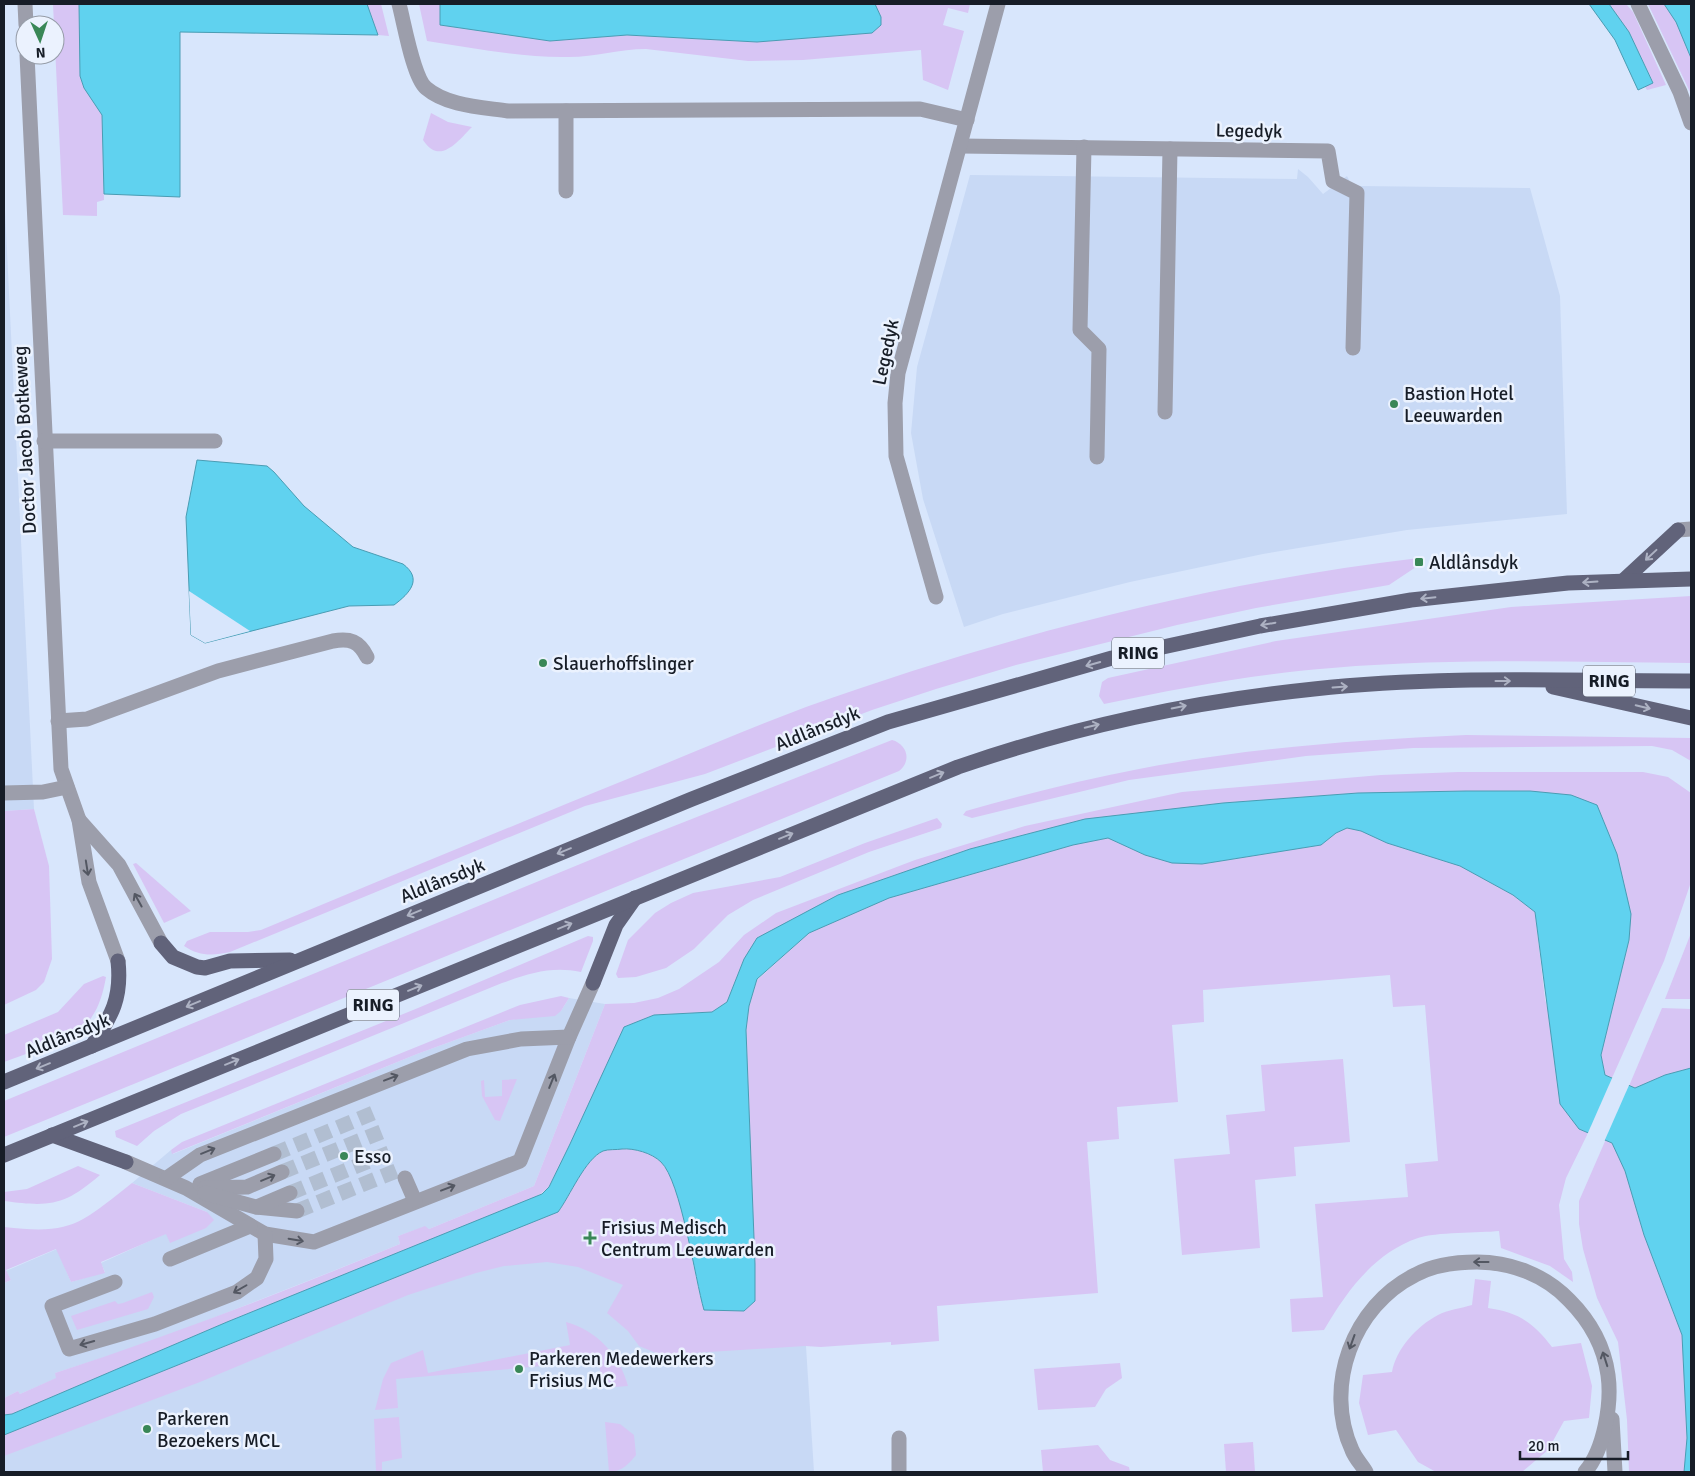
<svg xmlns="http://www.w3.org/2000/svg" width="1695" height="1476" font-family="Signika,sans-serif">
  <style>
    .built { fill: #c8d9f5 }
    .green { fill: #d7c5f4 }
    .water { fill: #60d2ef; stroke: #4a9cb3 }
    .pier { fill: #d8e6fc }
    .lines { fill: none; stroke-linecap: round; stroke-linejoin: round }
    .minor-tunnel { stroke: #b1bed1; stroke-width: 15; stroke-dasharray: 15 8; stroke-linecap: butt }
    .minor { stroke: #9c9eab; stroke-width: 15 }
    .major { stroke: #61637a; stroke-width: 15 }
    .oneway { stroke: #adb2c3 }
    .oneway2 { stroke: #535762 }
    .poi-dot { fill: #398757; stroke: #ebf2fe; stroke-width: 2 }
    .labels { text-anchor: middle; stroke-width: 5; stroke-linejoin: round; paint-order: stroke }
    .shield { fill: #ebf2fe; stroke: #575d68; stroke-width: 1 }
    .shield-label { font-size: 18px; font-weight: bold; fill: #171d27 }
    .street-label { font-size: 19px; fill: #171d27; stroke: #ebf2fe }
    .poi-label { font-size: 19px; fill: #171d27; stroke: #ebf2fe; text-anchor: start }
  </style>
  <rect width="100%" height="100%" fill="#d8e6fc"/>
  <g class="built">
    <polygon points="1298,169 1308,177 1323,194 1347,176 1350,182 1360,186 1530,188 1560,296 1567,514 1407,530 1263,554 1130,582 1003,614 964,627 923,499 911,433 917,367 970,175 1297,179"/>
    <polygon points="4,189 34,809 4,811"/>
    <polygon points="569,998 605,1004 534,1186 429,1229 424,1227 398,1236 400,1244 328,1273 149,1343 55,1373 57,1378 20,1394 18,1391 4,1398 4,1283 11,1280 6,1271 57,1249 71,1282 105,1272 101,1263 167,1233 170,1242 207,1212 132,1183 171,1150 173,1154 417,1054 510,1020 561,1011"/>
    <polygon points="558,1212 806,1346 814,1472 4,1472 4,1435"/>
  </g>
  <g class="green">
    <polygon points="53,4 79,4 80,76 84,88 102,115 104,200 97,202 97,216 63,215"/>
    <polygon points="367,4 381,4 389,36 378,35"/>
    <path d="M419,4H440V25L550,41L627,35L757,42L881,17L875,4H970L968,13L948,8L943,25L964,31L948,90L923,80L921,50L803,60L748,61L646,49C620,49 595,57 569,57C522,58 473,48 427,41Z"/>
    <polygon points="1609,4 1626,4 1633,12 1666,85 1647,90 1645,87 1653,82 1629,32"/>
    <polygon points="1648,4 1664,4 1676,22 1691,58 1691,94"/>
    <path d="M431,113L448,122L472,127C458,141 440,166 423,140Z"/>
    <path d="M1419,558V565L1389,585L1256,608L1177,625L1016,665L936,689L872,710L705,774L585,806L230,952C212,956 199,956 184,946L187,941L210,932H248L261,930C384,879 507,828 630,778C688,755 747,729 806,707C1005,636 1209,583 1419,558Z"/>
    <path d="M1691,596V663C1572,662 1452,658 1332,668C1255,674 1180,688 1104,704L1099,696L1102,682L1108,678L1276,641L1511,607Z"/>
    <path d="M1466,735L1691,738V761L1672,750L1652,746L1413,748L1306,756L1129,780L972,818L963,815L966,811C1022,795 1081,780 1139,769C1247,748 1356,740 1466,735Z"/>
    <path d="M892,740C907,744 912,761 899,771L4,1137V1101L641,839Z"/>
    <path d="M1458,772H1643L1668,777L1691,793V882L1664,961L1612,1078L1605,1075L1601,1055L1629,940L1466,791L1358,793L1223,803L1046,829L970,849L838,895L744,959L727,1002L712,1012L654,1015L570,1144L549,1187L534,1199L227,1322L12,1414L4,1415V1398L18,1391L20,1394L56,1378L55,1373C172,1335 286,1291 400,1244L398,1236L425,1226L429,1229L534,1186L605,1004L634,1003L658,998L679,989L719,962L744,935L776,913L915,860L1025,826L1182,792L1381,775Z"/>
    <polygon points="34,809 49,866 52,959 44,982 36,990 4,1005 4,811"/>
    <polygon points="937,818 942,824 941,828 869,852 753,900 728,915 694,949 666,968 636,977 618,978 616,974 628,940 655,913 671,903 693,893 780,877 865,843"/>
    <path d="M1347,828L1361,831L1388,843L1460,866L1513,895L1535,912L1545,999L1579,1129L1588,1133L1566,1178L1559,1205L1564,1259L1572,1272L1573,1282L1550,1266L1501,1248L1499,1231C1480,1233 1435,1232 1418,1238C1374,1253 1347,1291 1324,1330L1292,1332L1290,1299L1323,1297L1315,1204L1408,1197L1405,1164L1438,1161L1425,1005L1393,1007L1390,975L1203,990L1204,1022L1172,1025L1178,1102L1117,1107L1119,1139L1087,1142L1098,1293L937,1306L939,1341L891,1345V1342L821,1347L805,1346L661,1355L639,1346L628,1331L607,1313L623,1285L578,1267L547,1262L504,1266L476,1273L408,1295L200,1382L4,1456V1435L558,1212C570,1196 585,1159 603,1151C607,1149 616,1150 622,1149C634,1148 651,1153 661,1162C681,1181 694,1279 704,1310L744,1311L755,1301V1264L746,1030L749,1006L757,980L809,933L889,898L1073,845L1108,838L1145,855L1202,864L1321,845L1336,833Z"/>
    <polygon points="136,863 191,911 164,923 133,864"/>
    <polygon points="1691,933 1691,999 1665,999"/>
    <path d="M588,936L593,937V941L581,972C552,966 530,973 502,983L181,1114L154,1131L137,1146L116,1137L115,1131L418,1008Z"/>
    <path d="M103,976L106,977C103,994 98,1013 84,1026C69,1040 25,1054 4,1062V1035L58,1012L84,984Z"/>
    <polygon points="561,996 569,998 561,1011 555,1016 510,1020 417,1054 172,1154 171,1150 182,1142 520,1005"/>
    <polygon points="1662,1008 1691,1009 1691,1068 1665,1075 1635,1088 1629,1086"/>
    <polygon points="1343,1059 1350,1142 1294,1147 1296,1176 1255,1180 1260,1248 1182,1255 1174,1159 1230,1154 1226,1115 1265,1111 1261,1065"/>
    <polygon points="517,1079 500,1121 495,1120 482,1096 481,1081 484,1080 485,1097 502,1096 502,1080"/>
    <polygon points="1606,1139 1612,1143 1625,1171 1644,1235 1682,1335 1687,1438 1684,1472 1629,1472 1627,1420 1618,1342 1597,1298 1583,1249 1579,1224 1579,1201"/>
    <path d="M78,1166L100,1175C64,1206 50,1207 4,1201V1192L27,1189Z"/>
    <path d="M132,1183L207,1212L214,1220L206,1228L170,1243L166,1234L101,1262L105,1273L71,1282L56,1249L6,1270L11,1280L4,1283V1227C72,1235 80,1224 132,1183Z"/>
    <path d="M1475,1279L1491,1281L1488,1308C1518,1312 1534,1323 1552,1347L1581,1343L1592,1386L1589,1418L1564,1421L1548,1450L1522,1472H1436L1418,1462L1396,1430L1368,1435L1359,1403L1363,1375L1392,1372C1396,1349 1417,1326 1438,1315C1447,1310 1462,1308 1472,1305Z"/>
    <polygon points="152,1292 154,1297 148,1309 77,1330 71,1316 115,1301 118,1304 123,1303"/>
    <path d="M566,1322C596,1330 620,1355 628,1386L602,1388L599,1361L396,1379L398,1408L375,1410L383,1379L391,1363L423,1350L428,1373L570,1345Z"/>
    <polygon points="1120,1363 1122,1378 1106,1389 1095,1407 1038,1410 1034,1369"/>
    <polygon points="399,1417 402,1458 382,1462 382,1472 376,1472 374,1419"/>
    <path d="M605,1422L620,1424L634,1435L636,1455C629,1464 621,1472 609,1472Z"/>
    <polygon points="1253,1442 1255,1472 1226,1472 1224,1444"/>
    <polygon points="1098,1445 1110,1460 1129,1467 1130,1472 1043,1472 1041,1450"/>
  </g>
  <g class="water">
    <polygon points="79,4 367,4 378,35 180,32 180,197 104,194 102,115 84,88 80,76"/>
    <polygon points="440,4 875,4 881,17 881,25 872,33 757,42 627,35 550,41 440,25"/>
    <polygon points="1589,4 1609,4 1629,32 1653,83 1638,90 1615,40"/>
    <polygon points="1664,4 1691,4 1691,58 1676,22"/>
    <path d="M197,460L267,466L274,472L304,506L353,547L403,564C423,579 410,593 394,605L349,606L205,643L191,635L186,517Z"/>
    <path d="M1466,791H1530L1571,795L1597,805L1617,854L1631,914L1629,940L1601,1055L1605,1075L1635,1088L1665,1075L1691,1068V1472H1684L1687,1438L1682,1335L1644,1235L1625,1171L1612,1143L1579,1129L1560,1104L1535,912L1513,895L1460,866L1387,843L1361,831L1347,828L1336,833L1321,845L1202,864L1172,863L1145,855L1108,838L1073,845L889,898L809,933L757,979L749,1006L746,1030L755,1264V1301L744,1311L704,1310C695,1279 681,1181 661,1162C652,1153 634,1148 622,1149C617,1150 608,1149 603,1151C585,1159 570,1196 558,1212L4,1435V1415L12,1414L227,1322L542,1194L549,1187L570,1144L624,1027L654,1015L712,1012L727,1002L744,959L757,938L838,895L970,849L1085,819L1223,803L1358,793Z"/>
  </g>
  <g class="pier">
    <polygon points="189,591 250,631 205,643 191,635"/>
    <polygon points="1613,1076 1630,1083 1604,1142 1587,1135"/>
  </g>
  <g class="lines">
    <g class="minor-tunnel">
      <polyline points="274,1154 378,1111"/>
      <polyline points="282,1172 386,1130"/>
      <polyline points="290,1193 394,1151"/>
      <polyline points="297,1211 401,1169"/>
    </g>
    <g class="minor">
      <polyline points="25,4 26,25"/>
      <path d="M399,4C404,22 413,77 426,88C447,106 481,107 508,111L920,109L967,120"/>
      <polyline points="1638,4 1680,92 1691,123"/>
      <polyline points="27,55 61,769 79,820 89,882 118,961"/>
      <polyline points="960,146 1328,151 1333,181 1357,193 1353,348"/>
      <polyline points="1084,147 1080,330 1099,349 1097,457"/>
      <polyline points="566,191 566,111"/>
      <polyline points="1165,412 1170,149"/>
      <polyline points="44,441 215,441"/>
      <polyline points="1678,530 1691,529"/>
      <polyline points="936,597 896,456 895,403 898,373 998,4"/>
      <path d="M58,721L87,719L218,671L333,641C350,638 359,641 367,657"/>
      <polyline points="4,793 43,792 67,787"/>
      <polyline points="79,820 119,865 161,943"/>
      <polyline points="126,1162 186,1188 265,1234 314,1242 520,1161 569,1037 593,983"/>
      <polyline points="167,1178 200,1155 467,1049 521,1039 569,1037"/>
      <polyline points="405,1178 415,1201"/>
      <polyline points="200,1184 274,1154"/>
      <polyline points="205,1188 247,1187 282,1172"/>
      <polyline points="205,1193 256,1207 297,1211"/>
      <polyline points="257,1207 290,1193"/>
      <polyline points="170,1259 250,1226"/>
      <polyline points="115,1282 52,1306 69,1349 155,1324 237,1292 257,1278 266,1259 265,1234"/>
      <polyline points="1612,1419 1615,1472"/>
      <polyline points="899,1438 899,1472"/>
      <path d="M1366,1472C1362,1465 1355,1458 1352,1450C1323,1386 1353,1306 1415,1275C1433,1265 1456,1262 1477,1262C1511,1262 1545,1275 1569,1300C1590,1321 1604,1346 1608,1375C1612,1404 1604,1450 1585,1472"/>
    </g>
    <g class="major">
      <polyline points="1624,580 1678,530"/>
      <polyline points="1553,687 1691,718"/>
      <polyline points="161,943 173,957 197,967 205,968 230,961 290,960"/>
      <polyline points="593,983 616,925 635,898"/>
      <path d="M92,1046C112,1015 122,998 118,961"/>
      <polyline points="4,1082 692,799 888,722 1112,658 1260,626 1411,600 1568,583 1691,579"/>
      <polyline points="52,1135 126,1162"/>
      <path d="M4,1155L958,767C1077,726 1190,702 1314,689C1439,675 1566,681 1691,681"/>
    </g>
  </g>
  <defs><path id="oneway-shaft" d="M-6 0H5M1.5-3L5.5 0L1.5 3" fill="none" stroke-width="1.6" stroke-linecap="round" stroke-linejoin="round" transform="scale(1.25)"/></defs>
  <g class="oneway">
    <use href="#oneway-shaft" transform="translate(1651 555) rotate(137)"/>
    <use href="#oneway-shaft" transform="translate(1590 582) rotate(176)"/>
    <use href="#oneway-shaft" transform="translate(1428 598) rotate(174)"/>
    <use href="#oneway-shaft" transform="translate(1268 624) rotate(170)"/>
    <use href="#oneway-shaft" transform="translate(1093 664) rotate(164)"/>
    <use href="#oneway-shaft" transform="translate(1503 681)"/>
    <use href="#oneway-shaft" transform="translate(1340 687) rotate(-4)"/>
    <use href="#oneway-shaft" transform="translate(1179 707) rotate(-11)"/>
    <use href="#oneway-shaft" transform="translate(1643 707) rotate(13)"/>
    <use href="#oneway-shaft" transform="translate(1092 726) rotate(-14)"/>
    <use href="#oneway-shaft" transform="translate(937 775) rotate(-22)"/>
    <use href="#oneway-shaft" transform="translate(786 836) rotate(-22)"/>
    <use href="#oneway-shaft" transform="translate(564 851) rotate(158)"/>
    <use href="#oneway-shaft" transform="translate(414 913) rotate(158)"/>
    <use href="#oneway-shaft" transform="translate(565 926) rotate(-22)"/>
    <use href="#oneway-shaft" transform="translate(415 988) rotate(-22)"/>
    <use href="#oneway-shaft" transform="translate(193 1004) rotate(157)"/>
    <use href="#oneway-shaft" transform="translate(232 1062) rotate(-22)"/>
    <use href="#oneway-shaft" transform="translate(43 1066) rotate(158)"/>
    <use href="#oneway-shaft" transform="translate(81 1124) rotate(-22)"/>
  </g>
  <g class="oneway2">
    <use href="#oneway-shaft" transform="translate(87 868) rotate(81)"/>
    <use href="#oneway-shaft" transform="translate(138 900) rotate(-119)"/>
    <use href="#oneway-shaft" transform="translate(391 1078) rotate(-21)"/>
    <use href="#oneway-shaft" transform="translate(552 1081) rotate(-68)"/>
    <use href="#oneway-shaft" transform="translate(208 1151) rotate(-22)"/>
    <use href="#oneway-shaft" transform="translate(268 1178) rotate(-23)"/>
    <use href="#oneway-shaft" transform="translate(448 1188) rotate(-21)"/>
    <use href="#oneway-shaft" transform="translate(296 1240) rotate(10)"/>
    <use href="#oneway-shaft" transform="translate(1481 1262) rotate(180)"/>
    <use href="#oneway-shaft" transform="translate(240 1289) rotate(150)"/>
    <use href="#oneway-shaft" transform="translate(1352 1342) rotate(110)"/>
    <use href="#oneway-shaft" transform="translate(87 1343) rotate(164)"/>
    <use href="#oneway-shaft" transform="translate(1605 1359) rotate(-108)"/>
  </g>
  <g class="poi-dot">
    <circle cx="1394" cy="404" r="5"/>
    <rect x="1414" y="557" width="10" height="10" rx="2.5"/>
    <circle cx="543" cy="663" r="5"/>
    <circle cx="344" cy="1156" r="5"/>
    <path d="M587.5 1230.5h5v5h5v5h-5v5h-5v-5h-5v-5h5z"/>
    <circle cx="519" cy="1369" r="5"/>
    <circle cx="147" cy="1429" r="5"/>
  </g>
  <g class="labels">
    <g class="shield">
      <rect x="1112" y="637.5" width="52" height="31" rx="4"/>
      <rect x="1583" y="665.5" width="52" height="31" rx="4"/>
      <rect x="347" y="989.5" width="52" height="31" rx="4"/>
    </g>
    <g class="shield-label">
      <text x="1138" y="659">RING</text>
      <text x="1609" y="687">RING</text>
      <text x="373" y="1011">RING</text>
    </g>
    <g class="street-label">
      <text transform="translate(1249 130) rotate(1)" y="7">Legedyk</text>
      <text transform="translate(885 352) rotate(-78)" y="7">Legedyk</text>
      <text transform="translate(24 440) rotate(-93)" y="7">Doctor Jacob Botkeweg</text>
      <text transform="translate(817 728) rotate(-22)" y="7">Aldlânsdyk</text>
      <text transform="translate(442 880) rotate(-22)" y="7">Aldlânsdyk</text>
      <text transform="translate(67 1035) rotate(-22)" y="7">Aldlânsdyk</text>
    </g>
    <g class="poi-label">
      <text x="1404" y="400">Bastion Hotel<tspan x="1404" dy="22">Leeuwarden</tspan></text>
      <text x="1429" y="569">Aldlânsdyk</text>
      <text x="553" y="670">Slauerhoffslinger</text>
      <text x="354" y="1163">Esso</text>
      <text x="601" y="1234">Frisius Medisch<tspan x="601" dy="22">Centrum Leeuwarden</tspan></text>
      <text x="529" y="1365">Parkeren Medewerkers<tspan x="529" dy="22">Frisius MC</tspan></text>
      <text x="157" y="1425">Parkeren<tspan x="157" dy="22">Bezoekers MCL</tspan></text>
    </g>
  </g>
  <rect width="1695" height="1476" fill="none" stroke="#171d27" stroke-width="10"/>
  <g transform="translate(40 40) rotate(177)"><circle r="24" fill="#ebf2fe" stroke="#969da8"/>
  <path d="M0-4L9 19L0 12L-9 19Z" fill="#398757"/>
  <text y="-8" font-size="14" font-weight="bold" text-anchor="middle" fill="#171d27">N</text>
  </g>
  <path d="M1520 1451v8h108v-8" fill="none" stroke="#171d27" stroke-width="2.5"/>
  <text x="1528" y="1451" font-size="15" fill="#171d27" stroke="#ebf2fe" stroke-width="4" paint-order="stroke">20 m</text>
</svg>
